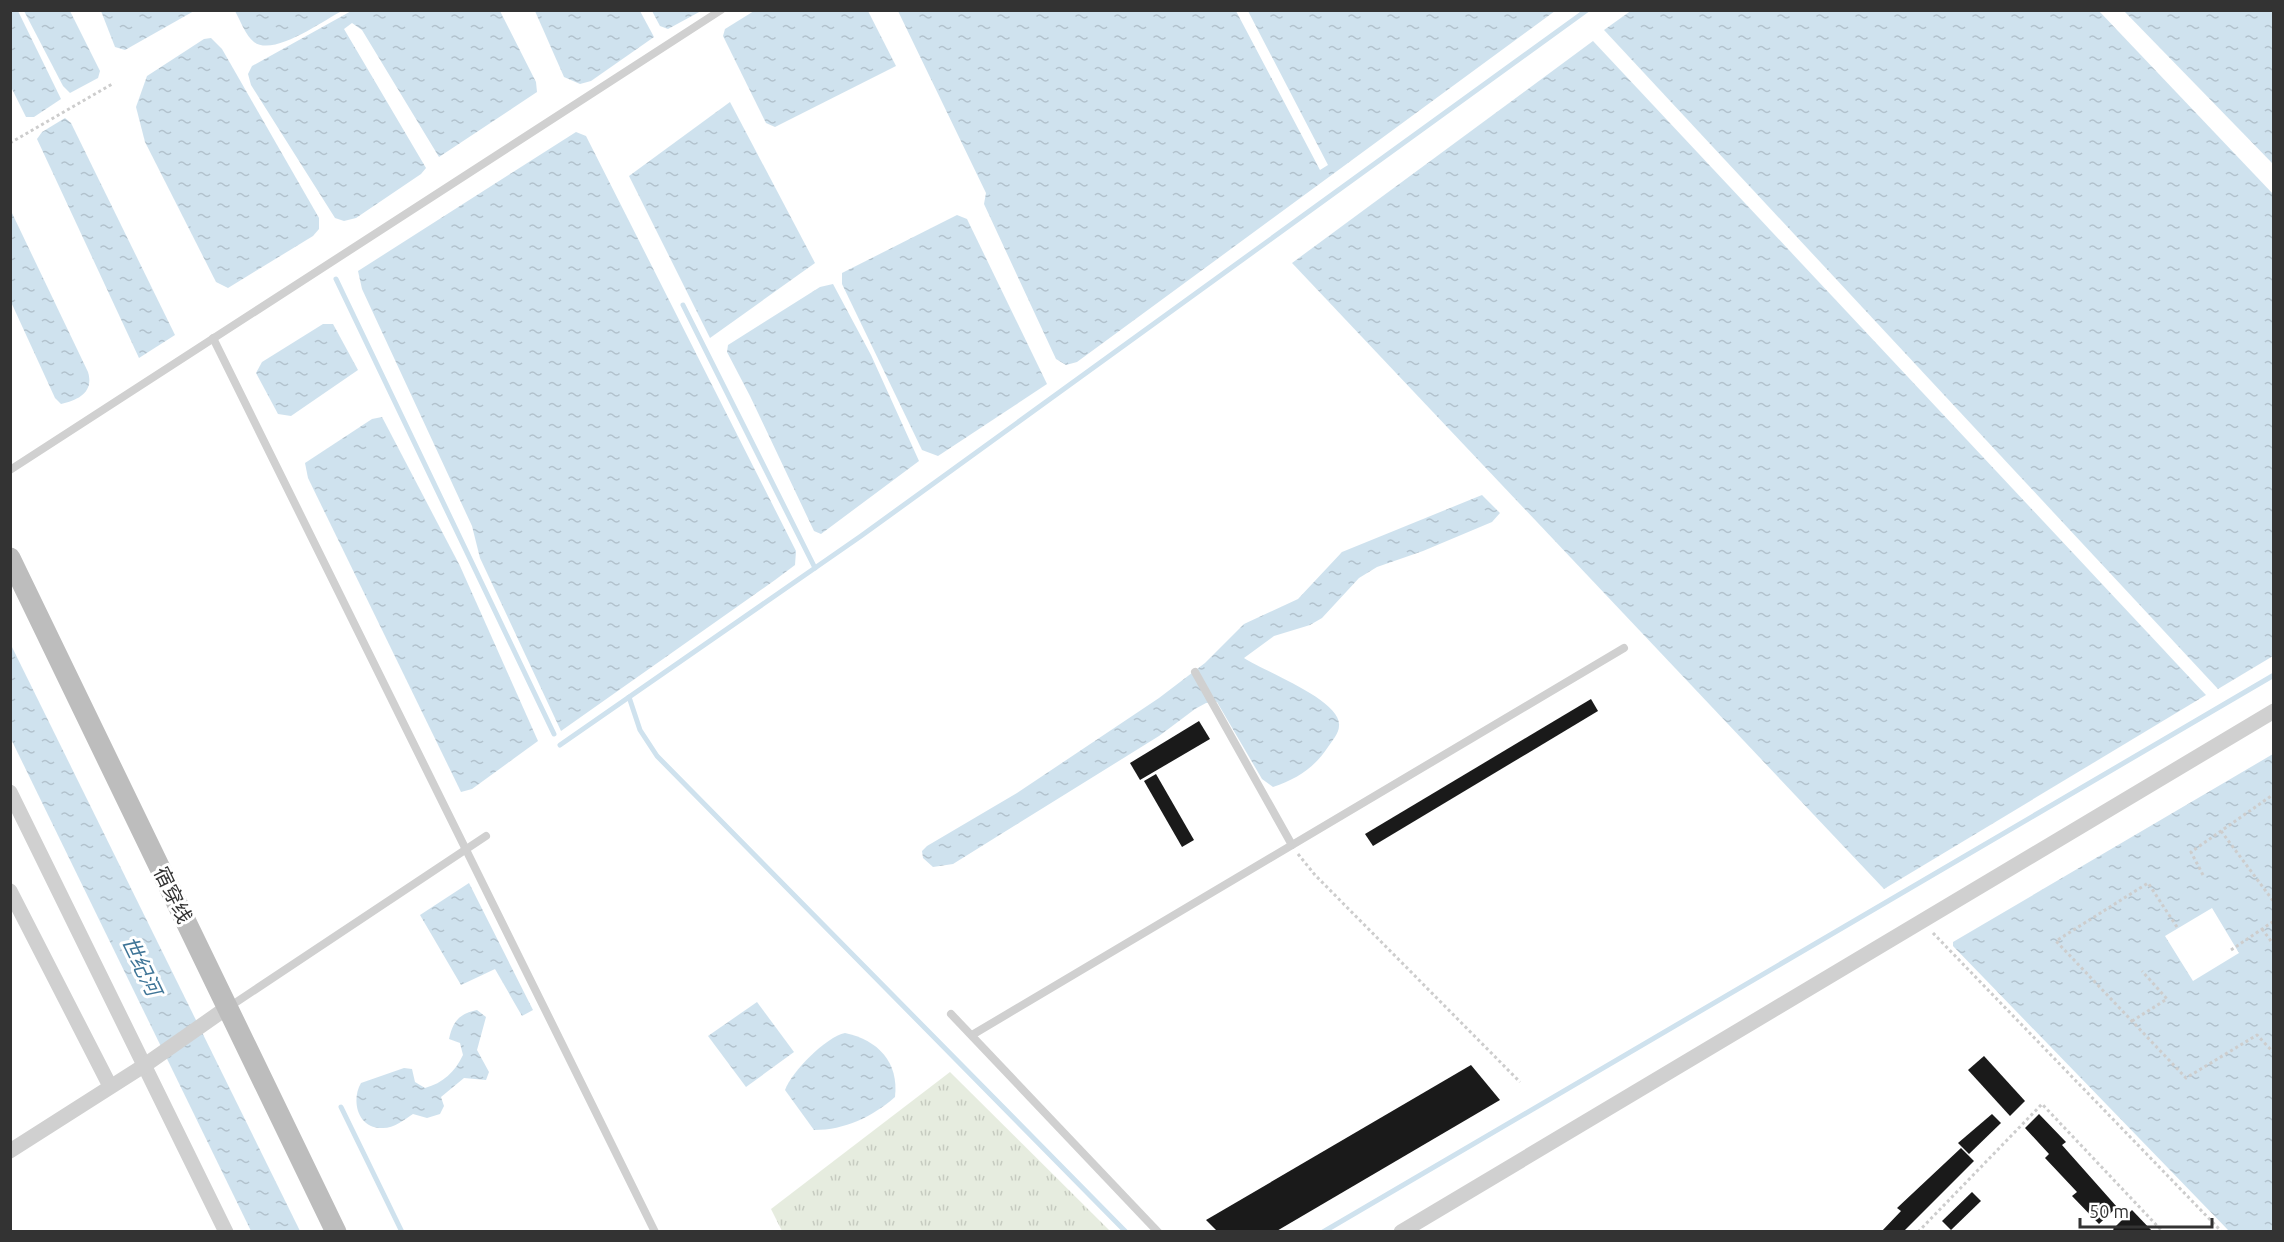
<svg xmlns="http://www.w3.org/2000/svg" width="2284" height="1242" font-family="Ubuntu,'Noto Sans SC',sans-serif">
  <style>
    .grass { fill: url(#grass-tufts) }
    .water { fill: url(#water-ripples); fill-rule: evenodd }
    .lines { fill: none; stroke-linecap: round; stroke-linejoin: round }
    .stream { stroke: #cfe2ee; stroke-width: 5 }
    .building { fill: #1a1a1a }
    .path { stroke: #cdcdcd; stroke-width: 3; stroke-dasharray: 3 3; stroke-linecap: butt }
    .service { stroke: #d0d0d0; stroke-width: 8 }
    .minor { stroke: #d0d0d0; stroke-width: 15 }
    .secondary { stroke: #bdbdbd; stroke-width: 21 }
    .labels { text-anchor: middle; stroke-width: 6; stroke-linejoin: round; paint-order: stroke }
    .street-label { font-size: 20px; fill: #333; stroke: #fff }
    .water-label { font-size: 21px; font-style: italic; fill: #3f7597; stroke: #fff }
  </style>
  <defs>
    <pattern id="grass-tufts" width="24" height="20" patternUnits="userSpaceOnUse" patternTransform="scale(1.5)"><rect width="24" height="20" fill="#e6ecdf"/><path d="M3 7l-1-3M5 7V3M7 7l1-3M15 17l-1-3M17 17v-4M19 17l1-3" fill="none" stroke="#c6cbc0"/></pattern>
    <pattern id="water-ripples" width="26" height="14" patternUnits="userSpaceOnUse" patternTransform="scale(1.5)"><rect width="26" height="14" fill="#cfe2ee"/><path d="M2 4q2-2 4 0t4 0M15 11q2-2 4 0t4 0" fill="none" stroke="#b2c2cd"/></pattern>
  </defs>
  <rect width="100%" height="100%" fill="#fff"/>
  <polygon class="grass" points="950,1072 1110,1231 782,1231 771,1209"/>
  <g class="water">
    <polygon points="11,10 18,11 61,99 34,117 26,117 11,87"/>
    <polygon points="353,10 500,11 536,82 537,92 439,157 362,30 352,23 344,29 426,168 421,174 356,218 344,221 335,218 251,85 248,74 252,66"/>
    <polygon points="1632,10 2099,11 2273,194 2273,656 2218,689 1604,30"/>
    <polygon points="24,11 70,11 100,71 98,78 70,93 63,86"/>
    <polygon points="101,11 194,11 125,50 115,47"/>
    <path d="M235,11H342C322,21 274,57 254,42C246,36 240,20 235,11Z"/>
    <polygon points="535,11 640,11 654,37 591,81 580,84 564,77"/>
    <polygon points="652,11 701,11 668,29 660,26"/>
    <polygon points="754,11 868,11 896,66 775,127 766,123 723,36 725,29"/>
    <polygon points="898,11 1236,11 1320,170 1328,165 1248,11 1555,11 1077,362 1066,365 1056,359 984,204 986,193"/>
    <polygon points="2124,11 2273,11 2273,164"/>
    <polygon points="211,38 222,49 319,218 319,229 313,236 228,288 216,282 145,142 136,107 147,76 204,39"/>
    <polygon points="1593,41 2206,695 1884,889 1292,263"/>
    <polygon points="730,102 815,263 710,338 629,176"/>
    <polygon points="65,118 71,123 175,335 139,358 37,139 42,132"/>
    <polygon points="576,132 586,136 796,551 795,565 775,580 561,731 480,558 472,526 362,289 358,271"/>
    <path d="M11,211L88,372C94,392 79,400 61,404L55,398L11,302Z"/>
    <polygon points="957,215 967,219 1047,384 938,456 922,450 842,284 842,273"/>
    <polygon points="833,284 871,355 919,461 821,534 814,531 750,396 727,352 728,345 820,287"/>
    <polygon points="323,324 333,324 358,370 291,416 278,414 256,373 262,362"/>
    <polygon points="382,417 460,566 538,741 472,789 461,792 308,478 305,463 372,419"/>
    <path d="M1482,495L1500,513L1492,522L1423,551L1377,567L1359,578L1322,618L1310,625L1274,636L1244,658C1263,671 1342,700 1339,726C1339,733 1332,741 1328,747C1314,768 1297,779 1273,787L1262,779L1217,702L1206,703L1195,709L1159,736L953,864L933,867L923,858L922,851L927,846L1017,793L1159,698L1205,663L1244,624L1298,599L1342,552Z"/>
    <polygon points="10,643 300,1231 251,1231 11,739"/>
    <path d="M2273,754V1231H2229L1953,946V942ZM2212,908L2239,953L2193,981L2165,936Z"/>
    <polygon points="469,883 533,1010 522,1016 495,969 461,985 420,915"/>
    <polygon points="757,1002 794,1052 746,1087 708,1036"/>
    <path d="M477,1010L486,1017L477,1050L489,1072L486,1080L464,1078L441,1097L444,1106L440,1114L427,1118L413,1114C404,1120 394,1128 383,1128C357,1129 351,1100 361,1083L404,1068L412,1069L415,1082L425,1088C443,1083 455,1072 463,1055L460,1043L449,1039C453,1021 459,1014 477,1010Z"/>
    <path d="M845,1033C878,1040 899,1062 895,1097C872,1117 845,1130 814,1130L785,1090C792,1071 826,1037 845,1033Z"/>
  </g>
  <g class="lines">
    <g class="stream">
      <polyline points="336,279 554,734"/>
      <polyline points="683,305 815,568"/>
      <polyline points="629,697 640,730 657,756 1126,1232"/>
      <polyline points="560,745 861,536 1587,10"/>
      <polyline points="341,1107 402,1232"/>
      <polyline points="1323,1232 2274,675"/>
    </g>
  </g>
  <g class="building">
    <polygon points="1591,699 1598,711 1373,846 1365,834"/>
    <polygon points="1199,721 1210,739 1140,780 1130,763"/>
    <polygon points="1156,774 1194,840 1182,847 1144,781"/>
    <polygon points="1984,1056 2025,1101 2010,1116 1968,1070"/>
    <polygon points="1471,1065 1500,1100 1275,1232 1218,1232 1206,1220"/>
    <polygon points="1992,1114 2001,1123 1969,1154 1958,1143"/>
    <polygon points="2039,1114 2066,1142 2062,1145 2117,1207 2099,1224 2072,1196 2077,1192 2045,1158 2049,1154 2025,1128"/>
    <polygon points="1961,1148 1974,1161 1903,1232 1881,1232 1901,1211 1897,1208"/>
    <polygon points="1972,1192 1981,1201 1951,1230 1942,1221"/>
    <polygon points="2132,1210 2153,1232 2115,1232 2113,1229"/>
  </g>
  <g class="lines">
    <g class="path">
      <polyline points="10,143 114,83"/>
      <polyline points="2221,831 2274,902"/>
      <polyline points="1298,854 1315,875 1520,1082"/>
      <polyline points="2203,875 2191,852 2274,794"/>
      <polyline points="2177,927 2148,883 2056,941 2186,1078 2257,1035 2274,1053"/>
      <polyline points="2262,929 2274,945"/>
      <polyline points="1933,933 2222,1232"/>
      <polyline points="2231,950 2274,921"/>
      <polyline points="2132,1021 2167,999 2142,971"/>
      <polyline points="1918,1232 2042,1104 2163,1232"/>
    </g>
    <g class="service">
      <polyline points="213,338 655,1232"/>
      <polyline points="10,470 721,10"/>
      <polyline points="1195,672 1292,845"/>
      <polyline points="229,1007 486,836"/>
      <polyline points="951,1014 1158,1232"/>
      <polyline points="972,1035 1624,648"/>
    </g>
    <g class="minor">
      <polyline points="10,792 226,1232"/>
      <polyline points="10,891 110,1086"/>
      <polyline points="10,1151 145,1065 228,1007"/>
      <polyline points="1401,1232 2274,711"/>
    </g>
    <polyline class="secondary" points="10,558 336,1232"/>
  </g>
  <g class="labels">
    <g class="street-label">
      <text transform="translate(173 895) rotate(64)" y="7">宿穿线</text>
    </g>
    <g class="water-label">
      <text transform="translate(141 966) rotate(64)" y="7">世纪河</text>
    </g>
  </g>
  <rect width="2284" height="1242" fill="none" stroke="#333333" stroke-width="24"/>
  <path d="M2080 1218v9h132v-9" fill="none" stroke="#333333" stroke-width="3"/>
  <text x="2089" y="1218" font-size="18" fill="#333333" stroke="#ffffff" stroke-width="4.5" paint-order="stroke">50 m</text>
</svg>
